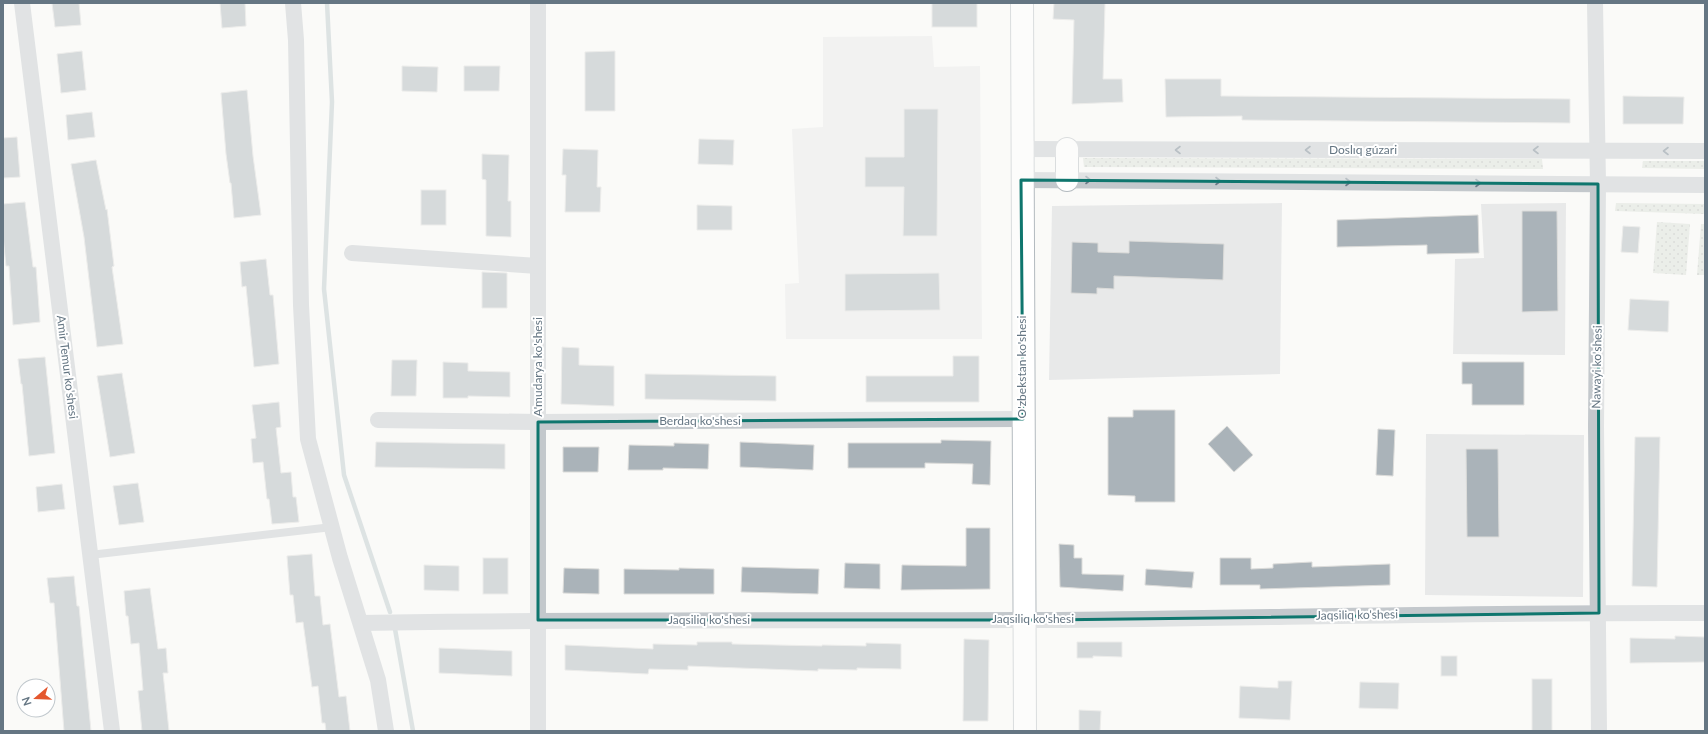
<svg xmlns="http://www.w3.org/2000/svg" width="1708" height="734" font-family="Lato,sans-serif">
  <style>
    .built { fill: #e8e9e9 }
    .grass { fill: url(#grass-dots) }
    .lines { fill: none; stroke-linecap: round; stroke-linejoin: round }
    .stream { stroke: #bbc7cb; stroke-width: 4.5 }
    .building { fill: #aab3b9; stroke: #dcdcda }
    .secondary-casing { stroke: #b3babf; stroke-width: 24 }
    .lane { stroke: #c3c8cc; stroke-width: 8 }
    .street { stroke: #c3c8cc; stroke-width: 16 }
    .secondary { stroke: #fff; stroke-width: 22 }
    .oneway { stroke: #6a7a87 }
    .marked { fill: none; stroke: #0f766e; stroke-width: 3; stroke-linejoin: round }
    .labels { text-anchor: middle; stroke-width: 4; stroke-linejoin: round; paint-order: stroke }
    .street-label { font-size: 12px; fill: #657683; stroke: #fff }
  </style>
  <defs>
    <pattern id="grass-dots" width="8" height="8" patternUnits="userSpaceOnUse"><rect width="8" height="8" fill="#dadfd7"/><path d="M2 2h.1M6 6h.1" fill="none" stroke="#b4b9b4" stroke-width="1.8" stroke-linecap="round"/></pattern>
  </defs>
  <rect width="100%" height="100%" fill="#fafaf8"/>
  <g class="built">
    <polygon points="932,36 934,67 980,66 982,339 786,339 785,284 799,283 792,129 823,127 823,37"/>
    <polygon points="1282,203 1280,374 1049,380 1052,206"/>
    <polygon points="1566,203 1565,355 1453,354 1455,259 1484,258 1481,204"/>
    <polygon points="1426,434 1584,435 1583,597 1425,595"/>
  </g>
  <g class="grass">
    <polygon points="1083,158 1542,159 1543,169 1084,167"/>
    <polygon points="1643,161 1705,161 1705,169 1642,168"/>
    <polygon points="1616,203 1705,204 1705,214 1615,211"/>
    <polygon points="1657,222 1690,224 1686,275 1653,273"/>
    <polygon points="1701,224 1705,224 1705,275 1697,275"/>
  </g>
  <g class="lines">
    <g class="stream">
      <polyline points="327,3 332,102 324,289 344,475 390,612"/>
      <polyline points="395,629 413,731"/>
    </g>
  </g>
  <g class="building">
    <polygon points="52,3 79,3 81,25 55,27"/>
    <polygon points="220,3 245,3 246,26 222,28"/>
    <rect x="932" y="3" width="45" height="24"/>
    <polygon points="1054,3 1105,3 1103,79 1122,79 1123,102 1072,104 1074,20 1053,19"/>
    <polygon points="82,51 86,90 61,93 57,54"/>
    <polygon points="615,51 615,111 585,111 585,52"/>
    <polygon points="402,66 438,67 437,92 402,91"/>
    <polygon points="464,66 500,66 499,91 464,91"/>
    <polygon points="1165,79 1221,79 1221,96 1570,99 1570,123 1242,120 1242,116 1166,117"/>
    <polygon points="247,90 253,156 261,215 234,218 231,183 230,183 226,154 221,93"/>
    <polygon points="1623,96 1684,97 1683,124 1623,124"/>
    <polygon points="904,109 938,109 937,236 903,236 904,187 865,187 865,157 904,157"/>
    <polygon points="92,112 95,137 68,140 66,115"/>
    <polygon points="17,137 20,177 3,178 3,138"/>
    <polygon points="699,139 734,140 733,165 698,164"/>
    <polygon points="563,149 598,150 597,187 601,187 600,212 565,212 566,175 562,175"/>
    <polygon points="482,154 509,155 508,201 511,201 511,237 486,236 486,180 482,179"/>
    <polygon points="96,160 106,210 107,209 114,266 112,267 123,344 97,347 84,237 71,164"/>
    <rect x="421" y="190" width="25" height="35"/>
    <polygon points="25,202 33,267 36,267 40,322 13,325 9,266 6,266 3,236 3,204"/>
    <polygon points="697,205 732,206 732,230 697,230"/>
    <polygon points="1522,211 1557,211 1558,311 1522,312"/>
    <polygon points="1478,215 1479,253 1427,254 1427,245 1337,247 1337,220"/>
    <polygon points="1623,226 1640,227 1638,253 1621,252"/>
    <polygon points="1129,241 1224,244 1223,280 1114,276 1114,289 1097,288 1097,294 1071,293 1072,242 1098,243 1098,252 1129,253"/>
    <polygon points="266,259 270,295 273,295 279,364 254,367 246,286 242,287 240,262"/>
    <polygon points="482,272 507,273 507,308 482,308"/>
    <polygon points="939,273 940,310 845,311 845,274"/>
    <polygon points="1630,299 1669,301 1668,332 1628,330"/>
    <polygon points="562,347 579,348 579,365 614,366 614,406 561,404"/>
    <polygon points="953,356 979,356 979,402 866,402 866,376 953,376"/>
    <polygon points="45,357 55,453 29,456 22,384 21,384 18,359"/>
    <polygon points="392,360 417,360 416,396 391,396"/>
    <polygon points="443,362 468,363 468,371 510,372 510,397 468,396 468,398 443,398"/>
    <polygon points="1462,362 1524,362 1524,405 1472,405 1472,384 1462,384"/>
    <polygon points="122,373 135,453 110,457 97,376"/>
    <polygon points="645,374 776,376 776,401 645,399"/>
    <polygon points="279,402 281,427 276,428 281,473 291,472 293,497 296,497 299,522 272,524 269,499 267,499 263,462 253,463 251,439 256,438 252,405"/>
    <polygon points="1133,410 1175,410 1175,502 1135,502 1135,496 1108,495 1108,417 1133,417"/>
    <polygon points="1227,426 1253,455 1234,472 1208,444"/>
    <polygon points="1378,429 1395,430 1393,476 1376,475"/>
    <polygon points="1635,437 1660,437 1657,587 1632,586"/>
    <polygon points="941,440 991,441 990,485 972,484 973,464 925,463 925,468 848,468 848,443 941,443"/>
    <polygon points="376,442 505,444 505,469 375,467"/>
    <polygon points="740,442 814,445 813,470 740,467"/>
    <polygon points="674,443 709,444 708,469 663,468 663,470 628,470 629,445 674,446"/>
    <polygon points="563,447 599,447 598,472 563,472"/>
    <polygon points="1466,449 1498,449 1499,537 1467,537"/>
    <polygon points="138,483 144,522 119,525 113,486"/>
    <polygon points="62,484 65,509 38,512 36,487"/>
    <polygon points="966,528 990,528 990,589 901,590 902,565 966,566"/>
    <polygon points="1059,544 1074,545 1074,558 1082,558 1082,574 1124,575 1123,591 1060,587"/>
    <polygon points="312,554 315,596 320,596 323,625 330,624 339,697 346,696 350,731 326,731 325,723 322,723 318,686 312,687 303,622 296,623 293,595 290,595 287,556"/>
    <rect x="483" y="558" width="25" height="36"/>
    <polygon points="1220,558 1251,558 1251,569 1273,568 1273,564 1312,562 1312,567 1390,564 1390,585 1260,589 1260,585 1220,585"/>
    <polygon points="845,563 880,564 880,589 844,588"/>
    <polygon points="424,565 459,566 459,591 424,590"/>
    <polygon points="742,567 819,569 818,594 741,592"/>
    <polygon points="564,568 599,569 599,594 563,593"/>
    <polygon points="679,568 714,569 714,594 624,594 624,569 679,570"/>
    <polygon points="1146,569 1194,572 1192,588 1145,585"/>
    <polygon points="74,576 77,606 79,606 91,731 64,731 54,603 50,603 47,578"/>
    <polygon points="150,588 158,649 166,648 168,673 163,673 169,731 142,731 138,691 143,690 139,643 131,644 128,616 126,616 124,591"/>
    <polygon points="1675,636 1705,637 1705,662 1630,663 1630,638 1675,639"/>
    <polygon points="964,639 989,640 988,721 963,721"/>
    <polygon points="697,642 732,642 732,644 822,646 822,645 866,646 866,643 901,644 901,669 857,668 857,670 818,669 818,671 688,666 688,670 649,669 648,674 565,670 565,645 653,649 653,644 697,645"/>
    <polygon points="1077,642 1122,642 1122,657 1093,656 1093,658 1077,658"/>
    <polygon points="439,648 512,651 512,676 439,673"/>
    <rect x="1441" y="656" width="16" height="20"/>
    <rect x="1532" y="679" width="20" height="52"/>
    <polygon points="1278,681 1292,681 1290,720 1239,718 1240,686 1278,688"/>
    <polygon points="1360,682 1399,683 1398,709 1359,708"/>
    <polygon points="1079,710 1101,711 1100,731 1079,731"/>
  </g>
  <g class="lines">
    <g class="secondary-casing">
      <g id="secondary">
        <polyline points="1022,3 1025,731"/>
        <polyline points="1067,180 1067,149"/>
      </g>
    </g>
    <polyline class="lane" points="90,555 332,527"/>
    <g class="street">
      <polyline points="22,3 112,731"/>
      <polyline points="293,3 296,40 301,305 308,439 340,558 378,680 386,731"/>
      <polyline points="538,3 538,731"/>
      <polyline points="1595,3 1598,184 1596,426 1599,731"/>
      <polyline points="1021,149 1705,151"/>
      <polyline points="1021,180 1705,185"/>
      <polyline points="352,253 538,266"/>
      <polyline points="378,420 538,422 1023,419"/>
      <path d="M361,623C591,619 821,621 1050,620C1268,618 1487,612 1705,613"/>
    </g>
    <use href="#secondary" class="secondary"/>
  </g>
  <defs><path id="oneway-chevron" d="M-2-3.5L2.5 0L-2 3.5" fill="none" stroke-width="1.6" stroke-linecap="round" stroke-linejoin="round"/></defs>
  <g class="oneway">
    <use href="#oneway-chevron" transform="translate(1178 150) rotate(-180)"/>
    <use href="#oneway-chevron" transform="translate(1308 150) rotate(-180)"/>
    <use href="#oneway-chevron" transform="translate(1536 150) rotate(-180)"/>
    <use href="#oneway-chevron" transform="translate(1666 151) rotate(-180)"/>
    <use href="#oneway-chevron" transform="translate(1088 180)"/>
    <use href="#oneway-chevron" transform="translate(1218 181)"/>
    <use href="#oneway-chevron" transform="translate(1348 182)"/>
    <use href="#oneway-chevron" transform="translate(1478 183)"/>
  </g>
  <path d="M0 0H1708V734H0ZM1021,180L1598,184L1599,613L1045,620H538V422L1023,419Z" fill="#fafaf8" fill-opacity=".55" fill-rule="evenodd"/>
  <path class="marked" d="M1021,180L1598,184L1599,613L1045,620H538V422L1023,419Z"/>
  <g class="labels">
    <g class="street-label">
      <text x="1363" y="154">Doslıq gúzari</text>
      <text transform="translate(67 367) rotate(83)" y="4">Amir Temur ko'shesi</text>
      <text transform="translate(538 367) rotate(-90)" y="4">A'mudarya ko'shesi</text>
      <text transform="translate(1022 367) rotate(-90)" y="4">O'zbekstan ko'shesi</text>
      <text transform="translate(1597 367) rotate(-89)" y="4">Nawayi ko'shesi</text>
      <text x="700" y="425">Berdaq ko'shesi</text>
      <text transform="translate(1357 615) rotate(-1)" y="4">Jaqsiliq ko'shesi</text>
      <text x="1033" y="623">Jaqsiliq ko'shesi</text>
      <text x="709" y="624">Jaqsiliq ko'shesi</text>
    </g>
  </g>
  <rect width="1708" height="734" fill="none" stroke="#657683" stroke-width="8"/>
  <g transform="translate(36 698) rotate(251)"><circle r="19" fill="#ffffff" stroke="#c1c8cd"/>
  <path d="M0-3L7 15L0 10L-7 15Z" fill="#e4572e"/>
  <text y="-6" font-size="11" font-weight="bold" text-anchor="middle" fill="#657683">N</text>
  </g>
</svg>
